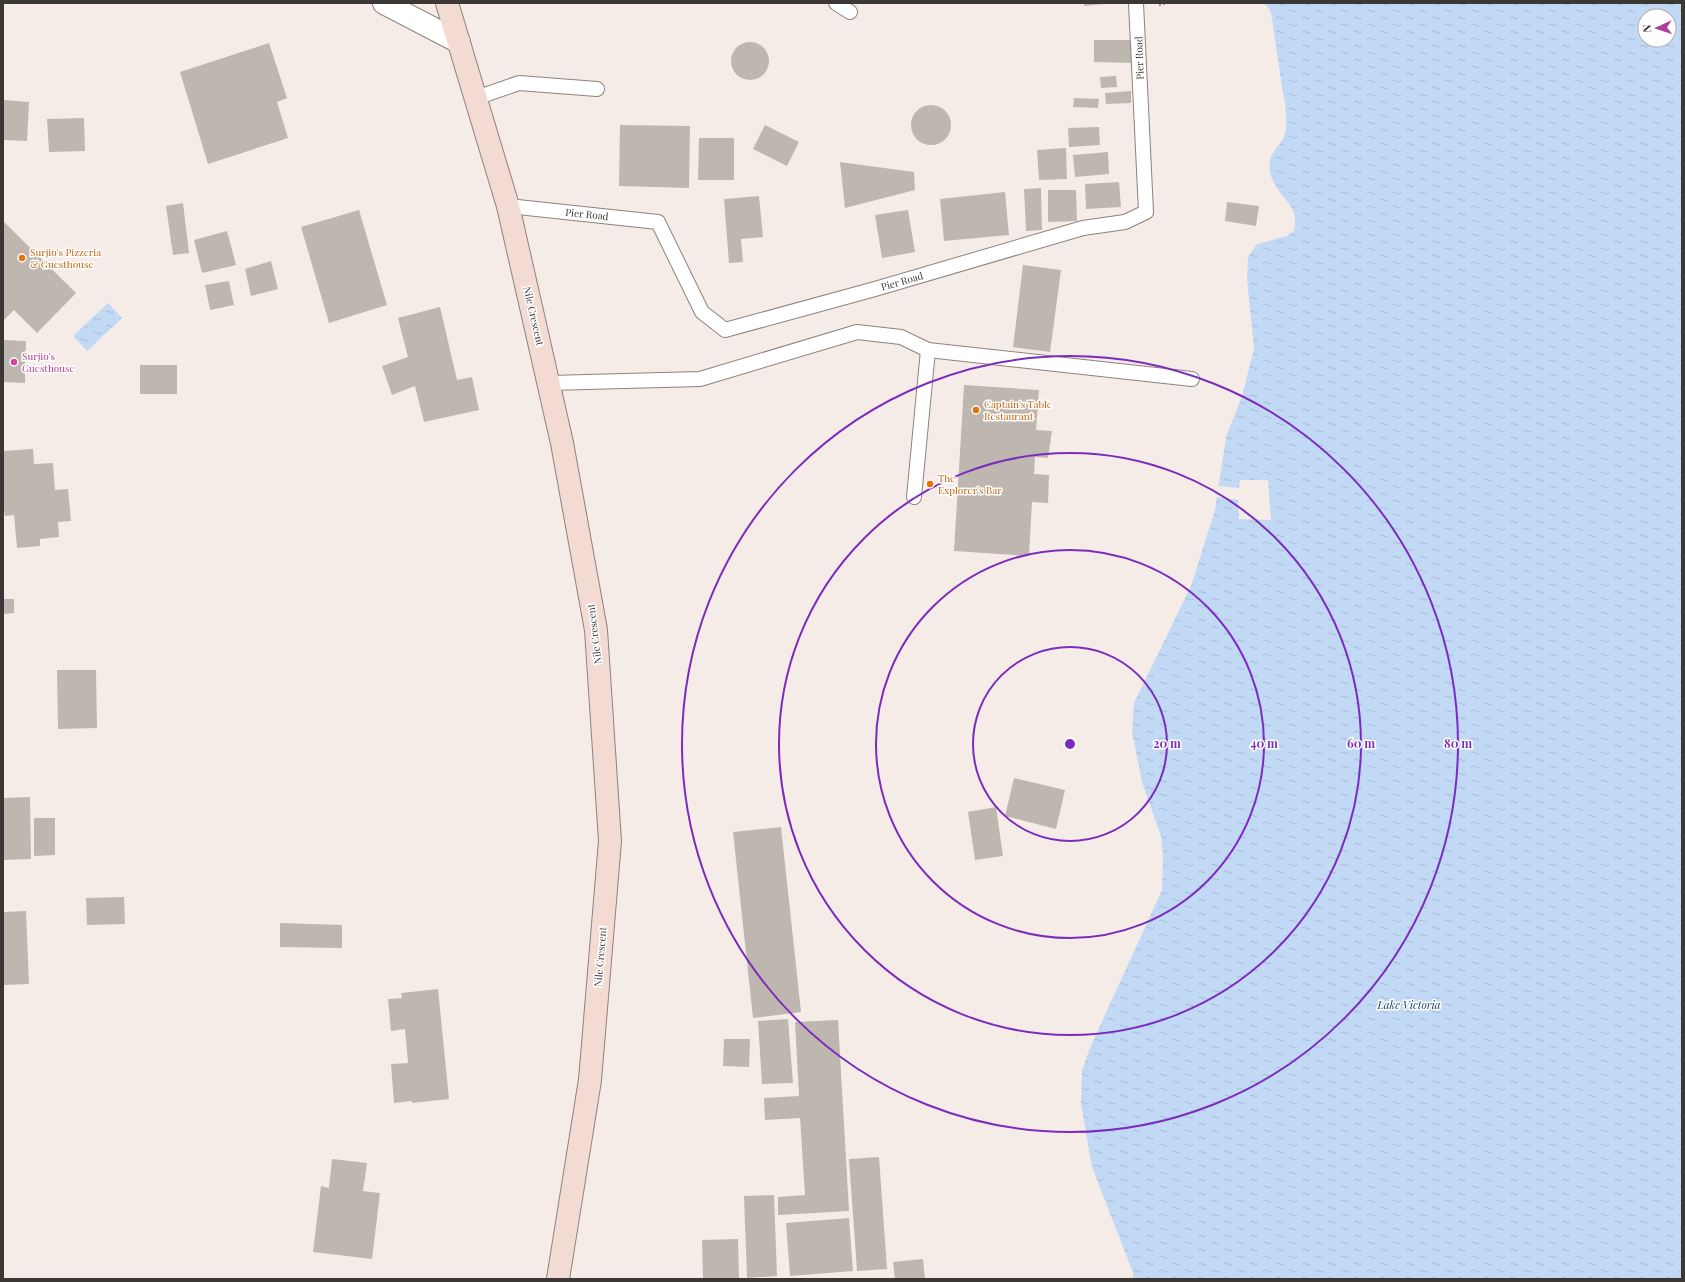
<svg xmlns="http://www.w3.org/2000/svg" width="1685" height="1282" font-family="'Playfair Display',serif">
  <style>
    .water { fill: url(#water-ripples); fill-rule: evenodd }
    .pier { fill: #f6ece7 }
    .building { fill: #beb7b0 }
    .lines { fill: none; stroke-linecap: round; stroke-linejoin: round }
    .lane-casing { stroke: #8c837f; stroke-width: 16 }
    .street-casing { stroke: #8c837f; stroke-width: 24 }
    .secondary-casing { stroke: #8c837f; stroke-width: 24 }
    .path { stroke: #a09995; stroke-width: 2.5; stroke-dasharray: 2 2; stroke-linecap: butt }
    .lane { stroke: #fff; stroke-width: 14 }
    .street { stroke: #fff; stroke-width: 22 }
    .secondary { stroke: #f3dad2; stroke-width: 22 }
    .ring { fill: none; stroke: #7b2cbf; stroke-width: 2 }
    .food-dot { fill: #e8710a; stroke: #fff; stroke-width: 1.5 }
    .hotel-dot { fill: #d1479c; stroke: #fff; stroke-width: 1.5 }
    .labels { text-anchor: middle; stroke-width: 3; stroke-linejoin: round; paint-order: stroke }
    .street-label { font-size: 10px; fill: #3b3735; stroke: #fff }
    .food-label { font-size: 10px; fill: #c56008; stroke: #fff; text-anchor: start }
    .hotel-label { font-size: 10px; fill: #b23c85; stroke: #fff; text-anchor: start }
    .water-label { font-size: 11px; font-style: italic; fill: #173f6c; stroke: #fff }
    .centre { fill: #7b2cbf; stroke: #fff; stroke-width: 2 }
    .ring-label { font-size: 12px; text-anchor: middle; font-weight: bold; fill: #7b2cbf; stroke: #fff; stroke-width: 3; stroke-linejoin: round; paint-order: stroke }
  </style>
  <defs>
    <pattern id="water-ripples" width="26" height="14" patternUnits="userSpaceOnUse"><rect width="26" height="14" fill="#c2d9f6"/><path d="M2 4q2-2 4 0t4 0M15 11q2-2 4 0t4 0" fill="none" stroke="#a8bbd4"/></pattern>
  </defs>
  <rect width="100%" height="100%" fill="#f6ece7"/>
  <g class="water">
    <path d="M1260,3H1682V1279H1133V1273L1092,1167L1081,1104L1082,1071L1089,1050L1162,890L1163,856L1161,837L1142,782L1132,732L1134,703L1191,586L1215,510L1226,437L1242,396L1254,349L1247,279L1248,257L1257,244L1287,236L1294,231C1301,201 1273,196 1270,171C1267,148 1285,147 1286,127C1287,112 1284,96 1281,81C1278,58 1274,35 1271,12L1266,5ZM1645,16H1669V40H1645Z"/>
    <polygon points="108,303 122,318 87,351 73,336"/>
  </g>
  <polygon class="pier" points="1240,480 1268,480 1271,520 1239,519 1238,500 1217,497 1218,486 1239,488"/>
  <g class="building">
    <polygon points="1084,3 1103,3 1103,4 1084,6"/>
    <polygon points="1094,40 1133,40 1133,63 1094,62"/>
    <circle cx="750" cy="61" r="19"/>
    <polygon points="269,43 287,98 277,102 288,138 208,164 180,72"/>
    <polygon points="1116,76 1117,87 1101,88 1100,77"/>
    <polygon points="1131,91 1131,103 1106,104 1105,93"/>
    <polygon points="1074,98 1099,99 1098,108 1073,107"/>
    <polygon points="3,100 29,102 27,141 3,140"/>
    <circle cx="931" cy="125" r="20"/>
    <polygon points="84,118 85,151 49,152 47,119"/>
    <polygon points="620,125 690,126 689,188 619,186"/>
    <polygon points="765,125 799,142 787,166 753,149"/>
    <polygon points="1099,127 1100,145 1069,147 1068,128"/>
    <polygon points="699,138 734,138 734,180 698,180"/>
    <polygon points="1066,148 1067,179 1039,180 1037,150"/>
    <polygon points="1108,152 1109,174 1075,177 1073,155"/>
    <polygon points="840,162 914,172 915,190 845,208"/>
    <polygon points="1119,182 1121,207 1086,209 1085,184"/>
    <polygon points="1041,188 1042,230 1026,231 1024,189"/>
    <polygon points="1048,190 1076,190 1077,221 1048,222"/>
    <polygon points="1005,192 1009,235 944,241 940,199"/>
    <polygon points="759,196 763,237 741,239 743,262 729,263 724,199"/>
    <polygon points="1227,202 1259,206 1256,226 1225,221"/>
    <polygon points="183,203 189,253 173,255 166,206"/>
    <polygon points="359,210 387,305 329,323 301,227"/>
    <polygon points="908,210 915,252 882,258 875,215"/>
    <polygon points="4,222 76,293 37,333 14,310 3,321"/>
    <polygon points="227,231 236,265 202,273 194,240"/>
    <polygon points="271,261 278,289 251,296 245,269"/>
    <polygon points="1023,265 1061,270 1050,352 1013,347"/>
    <polygon points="229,281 234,305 210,310 205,285"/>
    <polygon points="440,307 457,380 472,377 479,410 424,422 415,386 392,395 382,366 408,357 398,318"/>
    <polygon points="3,340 26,341 25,383 3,382"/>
    <rect x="140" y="365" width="37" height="29"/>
    <polygon points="964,385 1039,390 1036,430 1052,431 1048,458 1035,457 1034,474 1049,475 1048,503 1032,502 1029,556 954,551"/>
    <polygon points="33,449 34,464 53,463 55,490 68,489 71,521 58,522 59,537 40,539 40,546 17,548 14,515 5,516 3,503 3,451"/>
    <polygon points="3,599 14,599 14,613 3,614"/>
    <polygon points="57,670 96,670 97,728 58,729"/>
    <polygon points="1014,778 1065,790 1056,829 1005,816"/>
    <polygon points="30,797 31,859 3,860 3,798"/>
    <polygon points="996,807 1003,856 975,860 968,812"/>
    <polygon points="34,818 55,818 55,855 34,856"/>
    <polygon points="781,827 801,1012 753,1018 733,832"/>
    <polygon points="124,897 125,924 87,925 86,898"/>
    <polygon points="26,911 29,984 3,985 3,912"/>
    <polygon points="280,923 342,925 342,948 280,947"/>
    <polygon points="438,989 449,1099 412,1103 412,1101 394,1103 391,1064 408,1063 405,1029 391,1031 388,999 402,998 401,993"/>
    <polygon points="788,1019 793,1083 762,1084 758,1021"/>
    <polygon points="838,1020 849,1211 778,1215 778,1197 805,1195 800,1118 765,1120 764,1098 799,1096 795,1022"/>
    <polygon points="724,1039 750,1039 749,1067 723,1066"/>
    <polygon points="879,1157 887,1269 857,1271 849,1159"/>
    <polygon points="332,1159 367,1163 363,1191 380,1193 372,1259 313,1252 321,1186 329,1188"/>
    <polygon points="774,1195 777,1276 747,1278 744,1196"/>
    <polygon points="849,1218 853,1271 790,1276 786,1223"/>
    <polygon points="738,1239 739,1278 703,1279 702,1240"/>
    <polygon points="923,1259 925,1279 895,1279 893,1262"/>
  </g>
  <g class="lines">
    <g class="lane-casing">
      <g id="lane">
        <polyline points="836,3 850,12"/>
        <polyline points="476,98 519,83 597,89"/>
        <polyline points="508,206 658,222 702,312 725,330 875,289 1083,228 1125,222 1146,212 1136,3"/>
        <polyline points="549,383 700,379 857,332 901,337 928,350 1192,379"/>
        <polyline points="914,497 928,350"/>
      </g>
    </g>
    <g class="street-casing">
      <polyline id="street" points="384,3 459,42"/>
    </g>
    <g class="secondary-casing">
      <polyline id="secondary" points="447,3 508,206 562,443 596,630 610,841 590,1080 558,1279"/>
    </g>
    <polyline class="path" points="1159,5 1167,3"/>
    <use href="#lane" class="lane"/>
    <use href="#street" class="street"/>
    <use href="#secondary" class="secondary"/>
  </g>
  <g class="ring">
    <circle cx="1070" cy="744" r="97"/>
    <circle cx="1070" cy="744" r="194"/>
    <circle cx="1070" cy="744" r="291"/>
    <circle cx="1070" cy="744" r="388"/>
  </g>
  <g class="food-dot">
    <circle cx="22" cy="258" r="4"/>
    <circle cx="976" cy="410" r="4"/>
    <circle cx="930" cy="484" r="4"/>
  </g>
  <circle class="hotel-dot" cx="14" cy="362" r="4"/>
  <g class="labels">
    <g class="street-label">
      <text transform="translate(1139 58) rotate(-92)" y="4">Pier Road</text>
      <text transform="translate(587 214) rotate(6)" y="4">Pier Road</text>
      <text transform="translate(902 281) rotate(-16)" y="4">Pier Road</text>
      <text transform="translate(534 316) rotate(77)" y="4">Nile Crescent</text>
      <text transform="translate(594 634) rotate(-97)" y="4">Nile Crescent</text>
      <text transform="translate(600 957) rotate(-85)" y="4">Nile Crescent</text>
    </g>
    <g class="food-label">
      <text x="30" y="256">Surjio's Pizzeria<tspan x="30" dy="12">&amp; Guesthouse</tspan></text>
      <text x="984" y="408">Captain's Table<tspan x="984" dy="12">Restaurant</tspan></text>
      <text x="938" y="482">The<tspan x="938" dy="12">Explorer's Bar</tspan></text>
    </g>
    <g class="hotel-label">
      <text x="22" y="360">Surjio's<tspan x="22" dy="12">Guesthouse</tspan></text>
    </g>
    <g class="water-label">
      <text x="1409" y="1009">Lake Victoria</text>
    </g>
  </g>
  <circle cx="1070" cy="744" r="6" class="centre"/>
  <g class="ring-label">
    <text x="1167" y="748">20 m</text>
    <text x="1264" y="748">40 m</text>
    <text x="1361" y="748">60 m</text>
    <text x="1458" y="748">80 m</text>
  </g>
  <rect width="1685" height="1282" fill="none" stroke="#3b3735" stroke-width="8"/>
  <g transform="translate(1657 28) rotate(267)"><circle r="19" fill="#ffffff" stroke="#b1afae"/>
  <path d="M0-3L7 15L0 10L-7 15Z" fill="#ad3e9c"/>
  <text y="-6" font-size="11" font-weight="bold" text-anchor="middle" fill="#3b3735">N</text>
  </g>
</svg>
